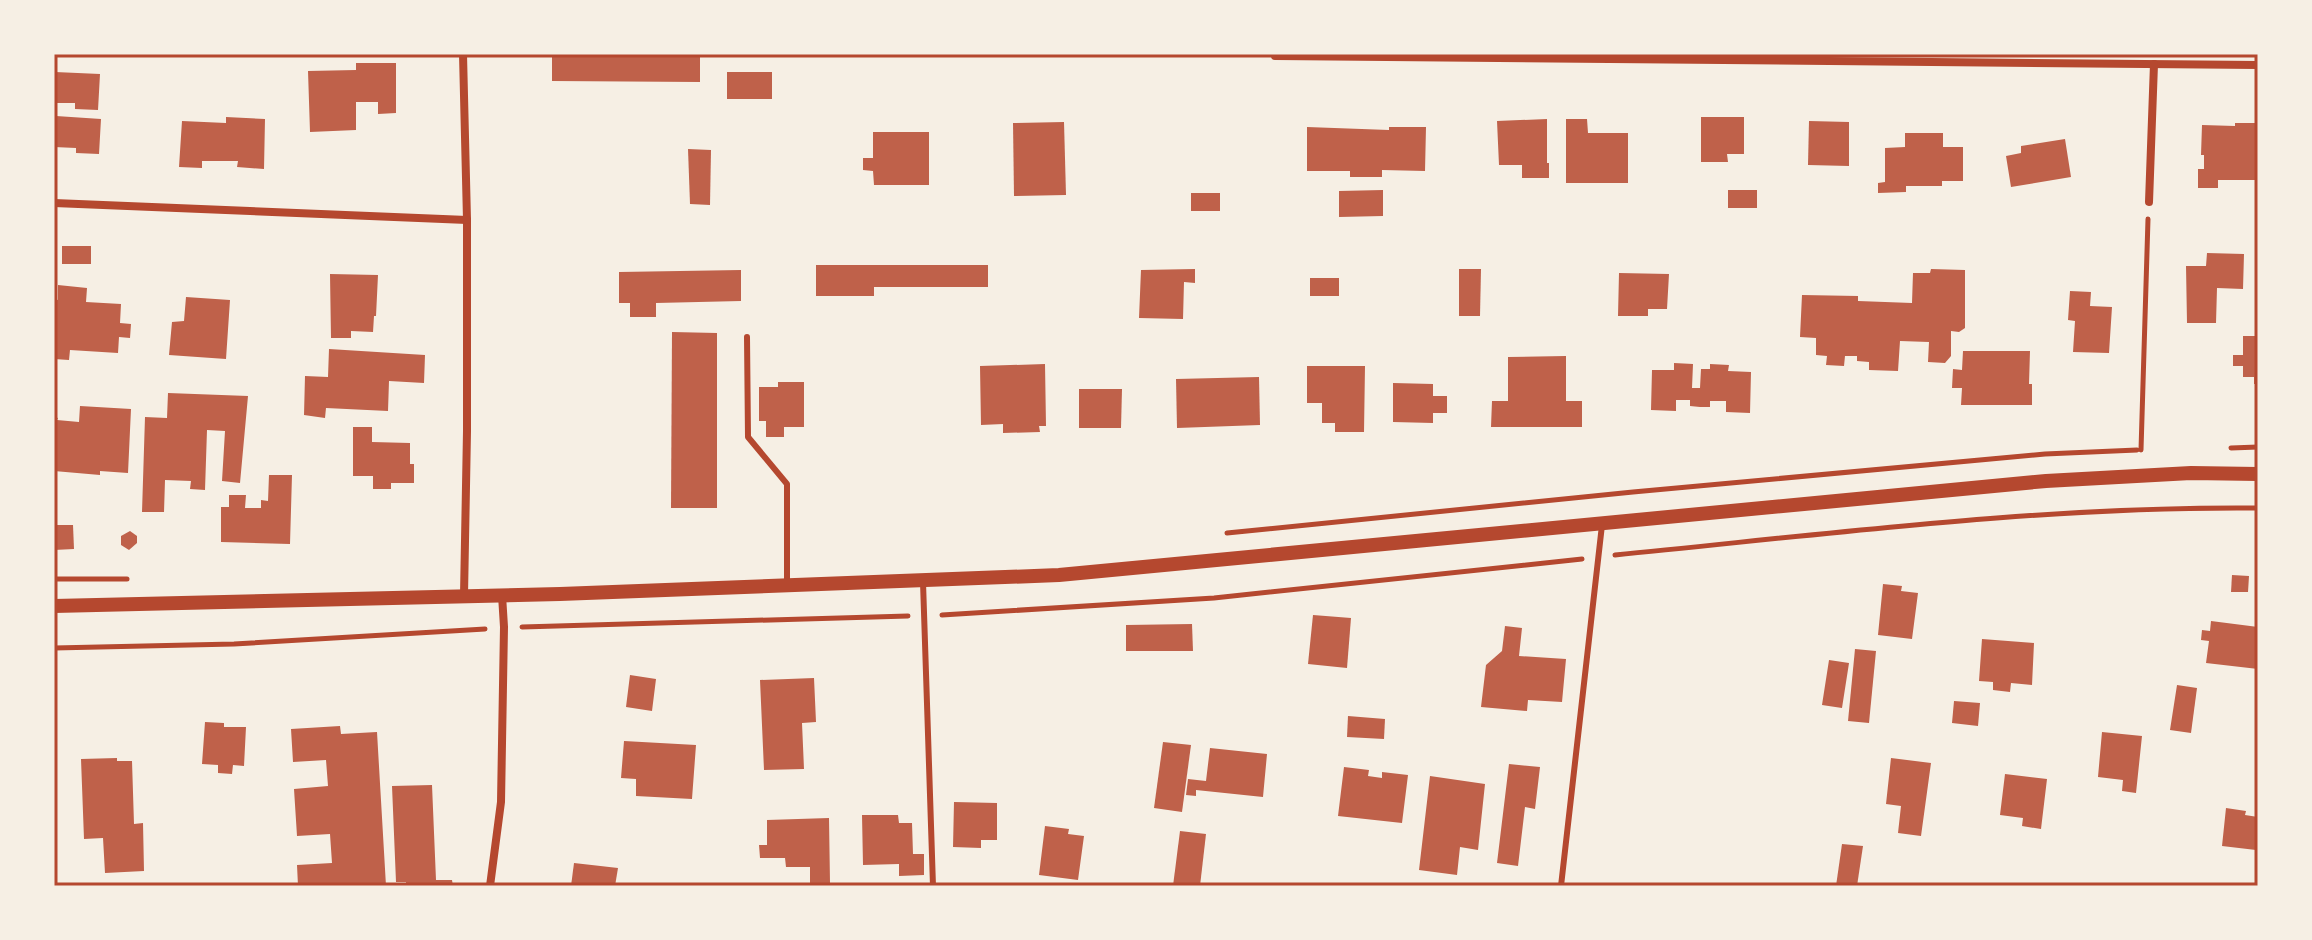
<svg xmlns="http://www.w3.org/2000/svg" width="2312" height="940" font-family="'IBM Plex Sans',sans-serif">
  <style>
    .building { fill: #bf614a }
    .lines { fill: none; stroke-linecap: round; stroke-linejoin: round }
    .path { stroke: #b5482f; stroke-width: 5 }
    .service { stroke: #b5482f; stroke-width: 6 }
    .minor { stroke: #b5482f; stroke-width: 8 }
    .tertiary { stroke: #b5482f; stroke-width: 14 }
    .neatline { fill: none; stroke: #b5482f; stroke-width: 3 }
  </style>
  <rect width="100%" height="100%" fill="#f6efe4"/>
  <g class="building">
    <polygon points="552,54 700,54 700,82 552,81"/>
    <polygon points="356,63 396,63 396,113 378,114 378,102 356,102 356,130 310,132 308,71 356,70"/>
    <polygon points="55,72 100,74 98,110 75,109 75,103 54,103"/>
    <rect x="727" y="72" width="45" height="27"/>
    <polygon points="56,116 101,119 99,154 76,153 76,148 54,147"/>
    <polygon points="226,117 265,119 264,169 237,167 238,161 202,161 202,168 179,167 182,121 226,123"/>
    <polygon points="1701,117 1744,117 1744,154 1727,154 1728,162 1701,162"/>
    <polygon points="1547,119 1547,163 1549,163 1549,178 1522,178 1522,165 1499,165 1497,121"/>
    <polygon points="1566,119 1587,119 1588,133 1628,133 1628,183 1566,183"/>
    <polygon points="1809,121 1849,122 1849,166 1808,165"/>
    <polygon points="1064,122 1066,195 1014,196 1013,123"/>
    <polygon points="2235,123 2258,123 2258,176 2256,176 2256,180 2218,180 2218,188 2198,188 2198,169 2204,169 2204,155 2201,155 2202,125 2235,126"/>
    <polygon points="1307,127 1389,130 1389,127 1426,127 1425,171 1382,170 1382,177 1350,177 1350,171 1307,171"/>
    <polygon points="873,132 929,132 929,185 874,185 873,171 863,170 863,158 873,158"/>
    <polygon points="1905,133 1943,133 1943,147 1963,147 1963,181 1942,181 1942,186 1906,186 1906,192 1878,193 1878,183 1885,182 1885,148 1905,147"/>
    <polygon points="2065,139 2071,177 2011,187 2006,156 2021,153 2021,146"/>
    <polygon points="688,149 711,150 710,205 690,204"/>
    <polygon points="1383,190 1383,216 1339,217 1339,191"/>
    <rect x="1728" y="190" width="29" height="18"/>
    <rect x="1191" y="193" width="29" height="18"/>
    <rect x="62" y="246" width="29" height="18"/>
    <polygon points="2207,253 2244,254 2243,289 2217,288 2216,323 2187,323 2186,266 2206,266"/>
    <polygon points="816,265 988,265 988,287 874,287 874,296 816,296"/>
    <polygon points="1195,269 1195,283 1184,282 1183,319 1139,318 1141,270"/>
    <polygon points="1459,269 1481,269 1480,316 1459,316"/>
    <polygon points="1931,269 1965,270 1965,328 1959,332 1951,331 1951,356 1945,363 1928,362 1929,342 1900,341 1898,371 1869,370 1869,362 1857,361 1857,356 1845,356 1844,366 1826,365 1827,356 1816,355 1816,338 1800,337 1802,295 1858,296 1858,301 1912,303 1913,273 1930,273"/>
    <polygon points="741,270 741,301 656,303 656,317 630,317 630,303 619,303 619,272"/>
    <polygon points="1619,273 1669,274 1667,309 1648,309 1648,316 1618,316"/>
    <polygon points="330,274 378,275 376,316 374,316 373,332 351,331 351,338 331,338"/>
    <rect x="1310" y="278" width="29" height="18"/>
    <polygon points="58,285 87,288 86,302 121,304 120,323 131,324 130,338 119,337 118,353 70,350 69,360 54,359 54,299 58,300"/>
    <polygon points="2070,291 2091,292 2090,306 2112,307 2109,353 2073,352 2075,321 2068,320"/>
    <polygon points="186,297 230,300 226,359 169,355 172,322 184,321"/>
    <polygon points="672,332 717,333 717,508 671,508"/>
    <polygon points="2243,336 2258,336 2258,384 2254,384 2254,377 2243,377 2243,366 2233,366 2233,355 2243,355"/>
    <polygon points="329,349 425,355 424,383 389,381 388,411 326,408 325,418 304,415 305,376 328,377"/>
    <polygon points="1963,351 2030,351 2029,384 2032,384 2032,405 1961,405 1962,388 1952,388 1953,369 1962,370"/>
    <polygon points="1566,356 1566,401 1582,401 1582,427 1491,427 1492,401 1508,401 1508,357"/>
    <polygon points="1674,363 1693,364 1692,388 1700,388 1701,369 1710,369 1710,364 1729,365 1728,371 1751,372 1750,413 1726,412 1726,401 1710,401 1710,407 1700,407 1690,406 1690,400 1676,400 1676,411 1651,410 1652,370 1674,370"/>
    <polygon points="1045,364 1046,426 1039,426 1040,432 1003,433 1003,424 981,425 980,366"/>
    <polygon points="1307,366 1365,366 1364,432 1335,432 1335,423 1322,423 1322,403 1307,403"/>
    <polygon points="1259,377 1260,425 1177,428 1176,379"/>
    <polygon points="778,382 804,382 804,427 784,427 784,437 766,437 766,421 759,421 759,387 778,387"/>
    <polygon points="1393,383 1433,384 1433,396 1447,396 1447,413 1433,413 1433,423 1393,422"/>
    <polygon points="1079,389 1122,389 1121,428 1079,428"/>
    <polygon points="168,393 248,396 240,483 222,481 225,431 207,430 205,490 190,489 191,481 165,480 164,512 142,512 145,417 167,418"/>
    <polygon points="80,406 131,409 128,473 100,471 100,475 54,471 54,417 58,418 57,420 79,422"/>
    <polygon points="353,427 372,427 372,442 410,443 410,464 414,464 414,483 391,483 391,489 373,489 373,476 353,476"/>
    <polygon points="269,475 292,475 290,544 221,542 221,507 229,507 229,495 246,495 245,508 261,508 261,500 268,501"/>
    <polygon points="54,525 73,525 74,549 54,550"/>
    <polygon points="130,531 137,536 137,543 129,550 121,545 121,536"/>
    <polygon points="2232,575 2249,576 2248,592 2231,592"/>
    <polygon points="1883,584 1902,586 1901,591 1918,593 1912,639 1878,635"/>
    <polygon points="1313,615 1351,618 1347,668 1308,664"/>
    <polygon points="2211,621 2258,627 2258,669 2206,663 2209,641 2201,640 2202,630 2210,631"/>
    <polygon points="1192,624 1193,651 1126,651 1126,625"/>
    <polygon points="1505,626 1522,628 1519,656 1566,659 1562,702 1528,700 1527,711 1481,707 1486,665 1502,651"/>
    <polygon points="1982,639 2034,643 2032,685 2011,683 2010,692 1993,690 1993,682 1979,681"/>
    <polygon points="1855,649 1876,651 1869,723 1848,721"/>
    <polygon points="1829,660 1849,663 1842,708 1822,705"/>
    <polygon points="630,675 656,679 652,711 626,707"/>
    <polygon points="814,678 816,722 802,723 804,769 764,770 760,680"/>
    <polygon points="2177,685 2197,688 2191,733 2170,730"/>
    <polygon points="1954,701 1980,703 1978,726 1952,723"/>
    <polygon points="1348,716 1385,719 1384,739 1347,737"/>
    <polygon points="205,722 224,723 224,727 246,727 244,766 233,765 232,774 218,773 218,765 202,764"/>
    <polygon points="340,726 341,734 377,732 386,886 298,886 297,865 332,863 330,834 297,836 294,789 328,786 326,760 293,762 291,729"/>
    <polygon points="2102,732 2142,736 2136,793 2122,791 2123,780 2098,777"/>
    <polygon points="624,741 696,745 692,799 636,796 636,779 621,778"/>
    <polygon points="1163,742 1191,745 1182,812 1154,808"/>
    <polygon points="1210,748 1267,754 1263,797 1196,790 1196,796 1186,795 1188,779 1206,781"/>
    <polygon points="117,758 117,761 132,761 134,824 143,823 144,871 105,873 103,838 84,839 81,759"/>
    <polygon points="1891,758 1931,763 1921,836 1898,833 1901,806 1886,804"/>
    <polygon points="1509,764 1540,767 1535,809 1525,807 1518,866 1497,863"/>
    <polygon points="1344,767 1369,770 1368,776 1382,778 1382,772 1408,775 1402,823 1338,816"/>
    <polygon points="2005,774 2047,779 2041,829 2022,826 2023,818 2000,815"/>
    <polygon points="1430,776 1485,784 1478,850 1460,847 1457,875 1419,870"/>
    <polygon points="432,785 436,880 452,880 453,886 406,886 406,882 396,882 392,786"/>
    <polygon points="954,802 997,803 997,840 981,840 981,848 953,847"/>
    <polygon points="2226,808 2246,811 2245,815 2258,817 2256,850 2222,846"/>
    <polygon points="862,815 898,815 899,823 912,823 913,854 924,854 924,875 899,876 899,864 863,865"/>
    <polygon points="829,818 830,883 810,883 810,867 786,867 785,858 760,858 759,845 767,845 767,820"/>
    <polygon points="1045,826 1069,829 1068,834 1084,836 1078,880 1039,875"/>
    <polygon points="1180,831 1206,834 1200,886 1173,886"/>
    <polygon points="1842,844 1863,846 1857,886 1836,886"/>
    <polygon points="574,863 618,868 615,886 571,886"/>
  </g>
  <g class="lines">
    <g class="path">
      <polyline points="2231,448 2258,447"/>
      <polyline points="2141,450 2148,219"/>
      <polyline points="1227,533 1633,492 2045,454 2137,450"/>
      <path d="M1615,555C1829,534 2043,506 2258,508"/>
      <polyline points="54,579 127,579"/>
      <polyline points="942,615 1214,598 1582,559"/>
      <polyline points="522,627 908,616"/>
      <polyline points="54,648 234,644 485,629"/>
    </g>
    <g class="service">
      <polyline points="747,337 748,437 787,484 787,584"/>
      <polyline points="923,582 933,886"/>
      <polyline points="1561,886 1602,525"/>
    </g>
    <g class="minor">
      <polyline points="463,54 467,220 467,431 464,596"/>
      <polyline points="1275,54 1275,56 2258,65"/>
      <polyline points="2149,202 2154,64"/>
      <polyline points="54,203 467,220"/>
      <polyline points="490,886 501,802 504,627 502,595"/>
    </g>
    <polyline class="tertiary" points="54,606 560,594 1059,575 2046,481 2191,473 2258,474"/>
  </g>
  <rect width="2312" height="940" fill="none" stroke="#f6efe4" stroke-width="112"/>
  <rect x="56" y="56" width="2200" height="828" class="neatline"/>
</svg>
